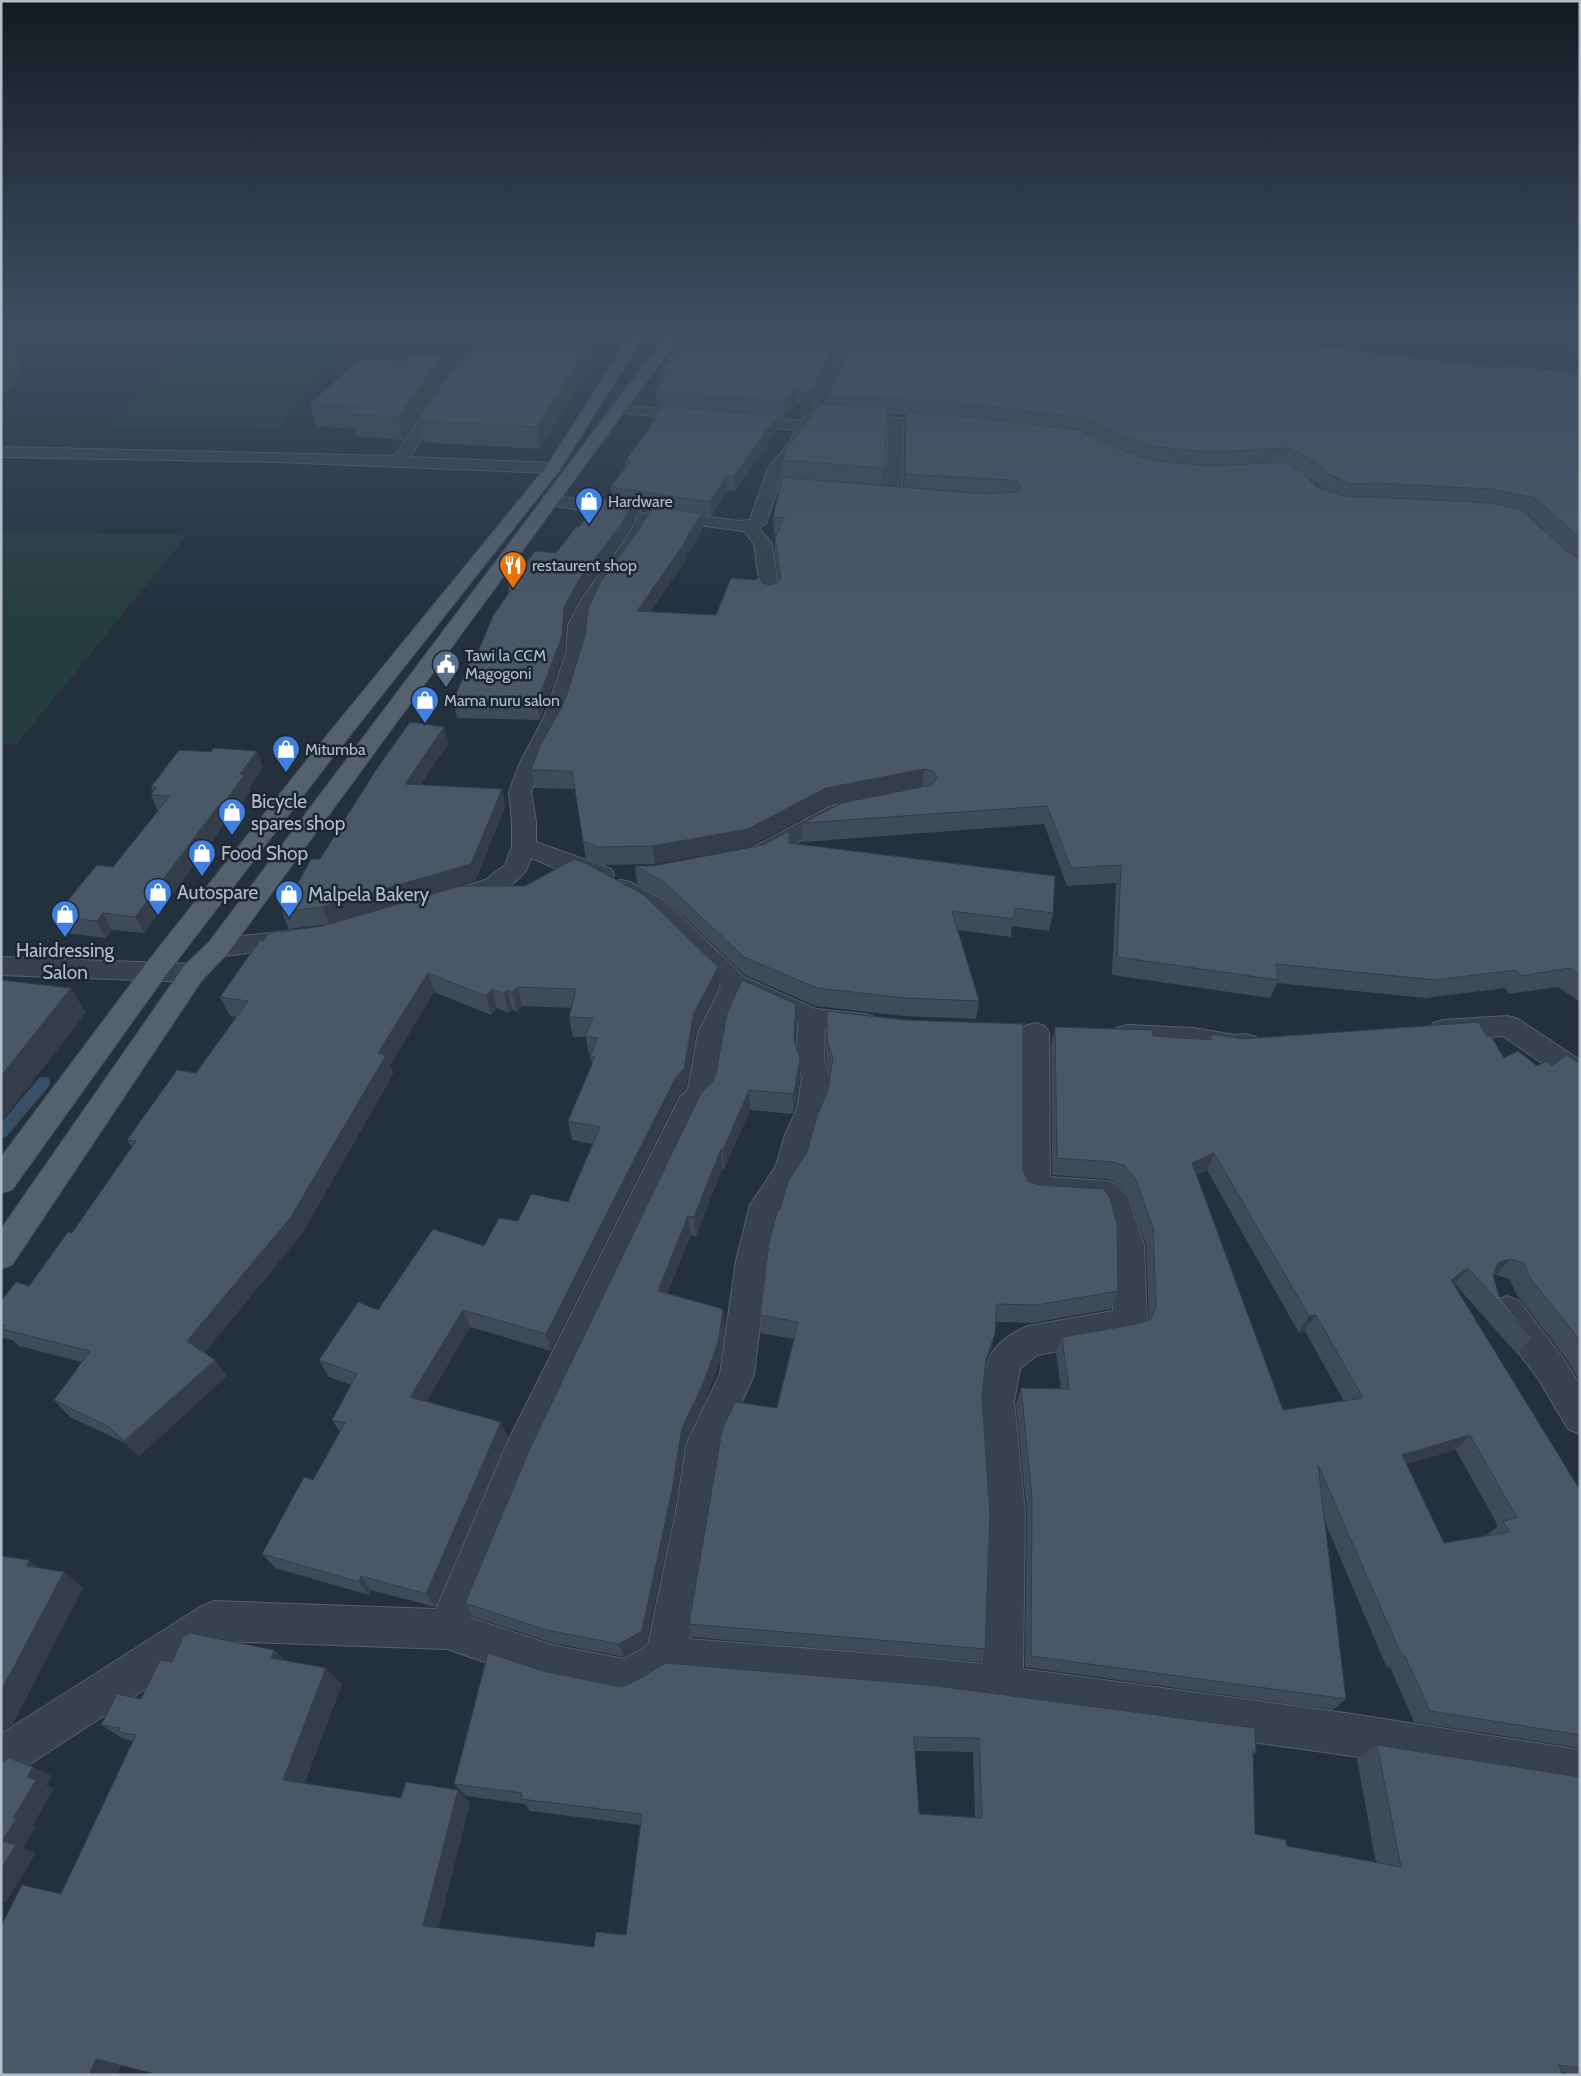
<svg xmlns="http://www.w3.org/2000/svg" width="1581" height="2076" font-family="Cabin,sans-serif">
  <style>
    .green { fill: #263d3f }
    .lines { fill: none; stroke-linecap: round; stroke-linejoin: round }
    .stream { fill: #394e67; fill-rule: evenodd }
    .minor-casing { stroke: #56606c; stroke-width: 2 }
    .major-casing { stroke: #414b57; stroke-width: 2 }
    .minor { fill: #38424e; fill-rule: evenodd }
    .major { fill: #56616e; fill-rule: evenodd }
    .wall { fill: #404b59; fill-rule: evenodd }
    .shaded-wall { fill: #343d48 }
    .building { fill: #4a5767; stroke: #343d48; fill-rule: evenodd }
    .labels { text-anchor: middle; stroke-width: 5; stroke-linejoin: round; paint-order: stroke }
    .far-poi-label { font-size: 16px; fill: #b4bdc9; stroke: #1d2733; text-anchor: start }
    .poi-label { font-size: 19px; fill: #b4bdc9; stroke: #1d2733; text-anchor: start }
  </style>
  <rect width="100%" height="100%" fill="#24303e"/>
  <g class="green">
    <polygon points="206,326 355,326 279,428 109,426"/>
    <polygon points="1,531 187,535 16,745 1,744"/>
  </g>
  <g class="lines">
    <polygon class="stream" points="44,1077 49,1078 50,1082 49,1086 6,1137 1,1138 1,1123 39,1078"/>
    <g class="minor-casing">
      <g id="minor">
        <path d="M845,326H859L847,366L837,392L820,419L810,429L805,443L784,469L766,523L759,528L772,544L779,594L777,598L770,600L763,598L761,594L754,544L744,531L659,520L652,522L640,544L600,599L588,625L586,653L566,717L541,765L531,792L536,822V842L611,869L614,875L611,881C588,887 553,866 531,858C529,864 527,871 522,875C508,891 471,909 450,903L447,897L450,891L485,880L505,865L512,846V822L509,792L519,765L544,717L566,653L568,625L582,598L623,543L638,517L633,518L550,505L544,504L542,500L544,496L550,495L633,508L639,509L641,514L659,510L739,521L750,520L768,468L790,442L796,430L739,425L734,423L731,420L734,417L739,415L802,421C826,394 836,360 845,326Z"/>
        <polygon points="1552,326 1567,326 1580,337 1580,348 1575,347"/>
        <path d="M1,341L6,342L20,364C17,376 15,389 1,392V380L6,364L1,356Z"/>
        <polygon points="442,394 447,395 449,398 410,457 553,463 559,465 561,468 559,471 553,473 277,462 1,457 1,447 394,456 437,395"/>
        <polygon points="618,405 694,412 699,413 701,416 699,419 694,420 613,412 611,409 613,406"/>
        <polygon points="849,415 949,421 952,424 949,427 944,429 903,426 902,492 929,494 931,498 929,502 923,503 888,500 886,496 888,426 844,422 842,419 844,416"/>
        <polygon points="837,805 845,807 848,812 845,817 764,860 756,863 748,860 744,855 748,850 829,807"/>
        <path d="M621,880L630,882L665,901L744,977L816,1009L865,1014L875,1017L879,1024L875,1031L865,1034L825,1029L824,1059L830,1078L825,1109L815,1135L805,1171L780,1209L768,1261L754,1375L722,1446L713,1506L689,1639L925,1658L982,1664C984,1615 989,1560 987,1511C985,1462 971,1407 989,1359C995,1344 1013,1332 1028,1326L1113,1311C1113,1280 1118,1232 1099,1206L1035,1202L1024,1198L1020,1189L1021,1033L1025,1026L1035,1023L1045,1026L1049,1033L1050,1177L1107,1181L1118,1185L1128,1198L1144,1245L1147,1323L1142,1334L1130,1338L1037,1355L1020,1369L1014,1401L1025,1513L1023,1669L1359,1715L1580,1750V1792L1359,1757L1002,1707L925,1698L670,1677L641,1694L627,1700L552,1685L447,1649L219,1641L16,1773L1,1779V1734L200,1607L214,1601L436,1609L508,1441L680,1097L688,1089L698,1033L721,986L647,913L612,894L609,888L612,882ZM742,998L798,1023L796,1059L802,1078L797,1109L785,1135L776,1166L750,1205L736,1261L720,1374L686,1445L677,1506L648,1645L624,1659L552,1645L471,1618L535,1462L701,1112L712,1101L716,1093L726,1033Z"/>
        <polygon points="294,930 303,933 307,939 303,945 218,957 209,954 205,948 209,942 218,939"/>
        <polygon points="1,957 193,964 202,966 206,973 202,980 193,982 1,975"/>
        <polygon points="1508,1016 1518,1019 1580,1060 1580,1085 1570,1082 1503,1036 1443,1040 1433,1037 1429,1030 1433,1023 1443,1020"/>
        <polygon points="1127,1025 1193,1028 1235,1035 1246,1034 1256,1037 1260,1044 1256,1051 1235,1055 1193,1048 1127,1045 1117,1042 1113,1035 1117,1028"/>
        <polygon points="1507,1296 1519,1301 1563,1358 1580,1385 1580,1434 1568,1429 1539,1380 1495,1321 1490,1311 1495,1301"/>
      </g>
    </g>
    <g class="major-casing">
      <g id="major">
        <polygon points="636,326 650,326 559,471 326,766 163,979 12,1190 1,1193 1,1157 145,965 310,756 547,466"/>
        <polygon points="668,326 682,326 676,341 227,954 202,980 12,1265 1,1269 1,1229 184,966 209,942 664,338"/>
      </g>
    </g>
    <use href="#minor" class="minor"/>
    <use href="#major" class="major"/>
  </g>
  <g class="wall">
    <path d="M699,326H843L832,363L822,387L801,419V406L796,403L785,418L777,417V430L735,491L727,490L711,517L702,515V530L687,555V558L650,612L716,615L762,583L770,585L777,583L779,581L775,555V538L777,534H774L773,517L779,494L777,493V477H782V460L828,404V395L1498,368L1580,378V1002L1558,987L1509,994L1505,988L1425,998L1277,983L1270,998L1112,975L1116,883L1067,886L1044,824L803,842V823L842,803L826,806L748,847L655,864L600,865L586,859L575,789L534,788L531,770L565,700L637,532L652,508L633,505L634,519L621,542L580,597L566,624L564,653L540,720L457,718L453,701L509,593L508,588L556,553L579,527L612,501L611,487L626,467L625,461L652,425V419L662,407H657L656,391L660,387L658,372L668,361V358ZM887,414L906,415L904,487L884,486ZM1305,476L1310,478L1321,488L1317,487ZM1526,514H1527L1563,548Z"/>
    <polygon points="596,357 540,449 431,443 431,442 423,441 418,419 437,392 403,440 356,436 354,429 316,426 310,404 446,379 457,364 456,359"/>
    <polygon points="444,727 448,744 420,785 502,789 505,806 475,881 329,924 289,929 282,912 320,859"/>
    <polygon points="257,751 263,768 249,788 250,791 229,823 225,823 144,933 112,930 106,938 65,933 55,916 113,867 158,811 151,795 153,791 151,787 211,752"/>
    <polygon points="789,843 1053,913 1049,931 1012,926 1011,937 958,930 979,1001 976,1019 903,1016 816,1006 745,975 666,900 637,884 635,866 653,866"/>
    <polygon points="260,940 719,986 696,1033 686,1088 678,1096 551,1351 470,1327 426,1402 508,1438 435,1607 371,1590 369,1595 275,1568 262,1554 313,1480 340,1432 332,1420 351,1385 329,1377 319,1360 378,1310 484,1246 518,1221 568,1202 593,1144 572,1140 568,1121 592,1064 590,1057 591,1055 589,1055 586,1037 573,1037 569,1017 571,1008 522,1006 517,1012 512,1009 509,1013 497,1008 491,1015 434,992 390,1065 393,1074 301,1235 204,1353 227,1376 139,1456 125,1443 70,1417 54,1400 82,1362 19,1346 13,1340 3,1338 1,1336 1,1301 29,1286 72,1233 132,1147 127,1140 196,1073 236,1017 230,1016 220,997"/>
    <polygon points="796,1004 795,1042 800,1058 800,1078 795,1108 793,1114 750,1110 724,1169 722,1169 696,1236 691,1235 667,1294 723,1309 725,1327 720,1361 704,1404 684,1445 675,1506 646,1644 624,1657 552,1643 474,1617 465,1603"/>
    <polygon points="827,1011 1023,1170 1028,1181 1118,1291 1111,1309 1032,1323 996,1322 991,1351 986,1367 982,1398 985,1649 980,1662 691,1637 689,1624 777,1408 794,1339 761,1333 760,1315 780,1209 807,1152 828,1090 830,1073 826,1059"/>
    <path d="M1055,1027L1153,1036L1208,1040L1211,1034L1243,1039L1486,1036L1504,1058L1537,1066L1580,1064V1381L1565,1357L1516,1294L1510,1279L1496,1275L1493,1276L1499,1296L1532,1338L1517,1354L1455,1284L1454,1285L1580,1490V1748L1414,1722L1390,1667L1387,1668L1325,1522L1346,1699L1333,1710L1025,1667L1027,1513L1016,1404L1021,1388L1061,1389L1056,1353L1062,1337L1137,1324L1149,1319L1146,1245L1129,1197L1119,1184L1108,1179L1052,1175L1051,1045ZM1207,1170L1299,1333L1305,1331L1344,1401L1283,1410L1196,1175ZM1456,1450L1498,1526L1488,1534V1535L1444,1543L1406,1464Z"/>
    <path d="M274,1650L286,1661L342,1684L304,1784L401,1798L458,1790L470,1803L438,1928L594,1947L626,1935L640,1825L530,1811L525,1804L466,1796L454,1784L543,1671L621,1687L1255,1728L1256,1753L1253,1755L1255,1834L1287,1846L1376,1863L1357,1759L1377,1745L1580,1777V2075L1561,2072L121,2065L117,2075H1L61,1894L133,1741L124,1739L101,1725L141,1699L172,1662ZM915,1751L973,1752L975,1818L919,1814Z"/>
  </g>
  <g class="shaded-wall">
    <polygon points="839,326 843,326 832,363 822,387 801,419 801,404"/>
    <polygon points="594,337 596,357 540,449 537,427"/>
    <polygon points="442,357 446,379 403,440 398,417"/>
    <polygon points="796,388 796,403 785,418 785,402"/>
    <polygon points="777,416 777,430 735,491 734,476"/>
    <polygon points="727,476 727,490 711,517 710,502"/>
    <polygon points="633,504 634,519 621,542 580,597 566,624 564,653 540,720 537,703 564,608 578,581"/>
    <polygon points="702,514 702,530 687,555 687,558 638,628 637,611 684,541"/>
    <polygon points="444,727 448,744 409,801 405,784"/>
    <polygon points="257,751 263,768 249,788 250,791 229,823 222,806 240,774"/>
    <polygon points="924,769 922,787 826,806 748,847 655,864 653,846 826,788"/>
    <polygon points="502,789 505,806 475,881 329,924 322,907"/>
    <polygon points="218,806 225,823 144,933 135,917"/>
    <polygon points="103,913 112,930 106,938 97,921"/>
    <polygon points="718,967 719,986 696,1033 686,1088 678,1096 551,1351 546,1334 694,1013"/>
    <polygon points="428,973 434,992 390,1065 393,1074 301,1235 200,1358 187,1341 378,1053"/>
    <polygon points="518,987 522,1006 517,1012 512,992"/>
    <polygon points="71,988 86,1013 1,1122 1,1076"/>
    <polygon points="492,989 497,1008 491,1015 486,996"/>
    <polygon points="507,990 512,1009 509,1013 504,994"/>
    <polygon points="796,1004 796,1024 794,1059 794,1039"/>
    <polygon points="800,1058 800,1078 795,1108 793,1114 793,1094"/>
    <polygon points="749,1090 750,1110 724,1169 723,1150"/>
    <polygon points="721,1149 722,1169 696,1236 694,1217"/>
    <polygon points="1214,1153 1207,1170 1185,1180 1192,1163"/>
    <polygon points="688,1216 691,1235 661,1310 658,1291"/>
    <polygon points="1510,1259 1496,1275 1484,1279 1498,1263"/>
    <polygon points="1468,1268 1455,1284 1438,1297 1451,1280"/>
    <polygon points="723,1309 725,1327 720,1361 704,1404 684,1445 675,1506 646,1644 624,1657 619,1644 682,1428"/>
    <polygon points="463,1310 470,1327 419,1414 410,1397"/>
    <polygon points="1316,1315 1305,1331 1299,1333 1309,1316"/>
    <polygon points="995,1334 991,1351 982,1377 986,1359"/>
    <polygon points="215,1360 227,1376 139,1456 124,1441"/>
    <polygon points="501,1422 508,1438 435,1607 426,1594"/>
    <polygon points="1470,1435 1456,1450 1389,1469 1402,1455"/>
    <polygon points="29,1560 50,1576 27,1566"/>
    <polygon points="64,1572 83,1588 13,1724 1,1732 1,1691"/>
    <polygon points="361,1576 371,1590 369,1595 359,1582"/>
    <polygon points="274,1650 291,1666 271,1658"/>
    <polygon points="326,1668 342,1684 300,1793 283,1780"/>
    <polygon points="33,1767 52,1776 46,1785 54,1789 33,1825 36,1826 23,1848 36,1853 6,1902 1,1901 2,1841 13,1818 27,1777"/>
    <polygon points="458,1790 470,1803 436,1934 423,1926"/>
    <polygon points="96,2059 123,2062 117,2075 89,2075"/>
  </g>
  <g class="building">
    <polygon points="699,326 839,326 832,349 822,372 801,404 805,393 796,388 785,402 656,391 670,373 658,372 671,359 668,358"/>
    <polygon points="857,326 1159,326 1498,368 1505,365 1578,373 1580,378 1580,538 1535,498 1491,489 1373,483 1351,484 1330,475 1315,462 1289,448 1212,452 1166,448 1153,446 1131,439 1085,418 961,403 828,395 844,365"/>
    <polygon points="539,333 594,337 537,427 426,421 428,420 418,419 458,363 456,359 462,359 477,344 484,344 492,336 534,339"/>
    <polygon points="411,355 442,357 398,417 350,414 357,407 310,404 360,358 405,361"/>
    <polygon points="820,404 887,407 885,468 782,460 786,450"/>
    <polygon points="663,406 777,416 734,476 727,476 710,502 611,487 630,461 625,461 656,419 652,419"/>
    <polygon points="906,413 960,416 1080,430 1117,448 1142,457 1165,462 1212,466 1285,462 1301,471 1317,487 1348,497 1373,497 1491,503 1521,509 1563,548 1580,559 1580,975 1570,968 1520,976 1516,970 1435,980 1276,964 1278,980 1117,957 1121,865 1071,868 1047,806 803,823 842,803 932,785 937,777 932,771 924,769 826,788 748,829 653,846 598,847 583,841 572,771 531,770 539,748 565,700 585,636 588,608 600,583 637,532 654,506 702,514 684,541 686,541 637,611 716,615 731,578 756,580 759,576 762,583 770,585 777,583 781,578 775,538 784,518 773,517 783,478 777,477 985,494 1018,492 1020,486 1018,482 1010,480 905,474"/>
    <polygon points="601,499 633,504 620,526 578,581 564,608 562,636 537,703 453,701 472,657 476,657 493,616 512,588 508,588 535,551 556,553 576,527 579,527"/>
    <polygon points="410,722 444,727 405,784 502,789 471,864 322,907 282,912 311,859 320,859 376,770"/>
    <polygon points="214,748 257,751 240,774 244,775 222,806 218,806 135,917 103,913 97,921 55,916 97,865 113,867 170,796 151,795 157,787 151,787 179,750 211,752"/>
    <polygon points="789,831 789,843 1055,876 1053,913 1015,908 1014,919 952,911 979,1001 905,998 817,988 744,957 664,882 635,866 653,866 763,845"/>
    <polygon points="574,859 585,863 644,895 718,967 694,1013 684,1069 676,1077 546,1334 463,1310 410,1397 501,1422 426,1594 361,1576 359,1582 262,1554 304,1477 313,1480 345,1423 332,1420 357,1374 319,1360 358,1302 378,1310 433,1229 484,1246 499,1218 518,1221 531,1194 568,1202 600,1127 568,1121 595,1057 590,1057 598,1038 585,1036 593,1018 569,1017 576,989 518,987 512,992 507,990 504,994 492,989 486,996 428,973 378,1053 386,1055 291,1217 187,1341 215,1360 124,1441 109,1427 54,1400 90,1351 2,1329 5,1325 1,1324 1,1301 16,1282 29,1286 68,1232 72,1233 136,1141 127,1140 177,1070 196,1073 248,1001 220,997 260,940 263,941 268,933 323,926 460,886 525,886"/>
    <polygon points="1,980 71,988 1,1076"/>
    <polygon points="742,980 796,1004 794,1039 800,1058 795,1089 793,1094 749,1090 723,1150 721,1149 694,1217 688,1216 658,1291 723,1309 718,1343 702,1386 682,1428 672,1490 642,1631 619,1644 546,1630 465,1603 531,1446 701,1093 712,1082 716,1074 727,1013"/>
    <polygon points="827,1011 905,1020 1023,1024 1023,1170 1028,1181 1039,1185 1104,1189 1110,1198 1117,1224 1118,1291 1037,1305 997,1304 995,1334 986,1359 982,1398 990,1514 985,1649 689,1624 722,1430 735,1402 777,1408 798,1322 760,1315 769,1243 778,1209 780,1209 788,1181 807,1152 817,1116 828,1090 833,1058 827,1039"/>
    <path d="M1479,1022L1486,1036H1491L1504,1058L1518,1051L1537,1066L1546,1061L1552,1066L1567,1055L1580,1064V1340L1530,1278L1524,1263L1510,1259L1498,1263L1493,1275L1499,1296L1532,1338L1468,1268L1451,1280L1580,1490V1735L1430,1711L1405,1656H1402L1318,1465L1346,1699L1031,1656L1032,1499L1021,1388L1069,1389L1062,1337L1137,1324L1151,1319L1156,1307L1153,1228L1136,1180L1125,1166L1113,1162L1057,1158L1055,1027L1152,1030L1153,1036L1211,1040V1034L1243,1039ZM1214,1153L1309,1316L1316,1315L1363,1398L1283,1410L1192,1163ZM1470,1435L1517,1518L1503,1521L1509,1532L1444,1543L1402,1455Z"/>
    <polygon points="1,1556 29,1560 27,1566 64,1572 1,1691"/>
    <path d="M190,1633L274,1650L271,1658L326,1668L283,1780L401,1798L406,1782L458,1790L423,1926L594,1947L596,1932L626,1935L642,1814L521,1799L522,1793L454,1784L488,1653L543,1671L621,1687L637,1680L666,1663L929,1685L1255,1728L1256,1753L1253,1751L1255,1834L1286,1840L1287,1846L1401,1867L1377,1745L1580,1777V2068L1559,2065L1562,2075H159L96,2059L89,2075H1V1926L22,1885L61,1894L136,1735L118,1732L120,1728L101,1725L117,1694L141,1699L160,1660L172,1662L183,1637ZM914,1737L979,1738L982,1818L919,1814Z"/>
    <polygon points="9,1758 33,1767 27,1777 36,1780 13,1818 17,1818 2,1841 16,1845 1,1869 1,1763"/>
  </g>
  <linearGradient id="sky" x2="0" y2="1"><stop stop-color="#141a22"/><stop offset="0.53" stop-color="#3f4e63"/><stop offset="1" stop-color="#3f4e63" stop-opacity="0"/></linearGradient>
  <rect width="1581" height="617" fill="url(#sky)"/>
  <defs>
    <g id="shop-pin" transform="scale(1.4375)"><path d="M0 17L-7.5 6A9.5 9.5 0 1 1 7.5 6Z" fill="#3f7fe0" stroke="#1d2733"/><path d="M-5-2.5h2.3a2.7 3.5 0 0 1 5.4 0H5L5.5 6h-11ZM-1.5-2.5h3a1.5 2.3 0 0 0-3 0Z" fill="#fff"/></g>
    <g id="restaurant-pin" transform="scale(1.4375)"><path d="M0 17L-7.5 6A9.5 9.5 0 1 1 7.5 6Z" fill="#e8710a" stroke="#1d2733"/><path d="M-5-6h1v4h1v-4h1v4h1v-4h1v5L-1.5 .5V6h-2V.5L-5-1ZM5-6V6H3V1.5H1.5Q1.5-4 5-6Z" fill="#fff"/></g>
    <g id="civic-pin" transform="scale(1.4375)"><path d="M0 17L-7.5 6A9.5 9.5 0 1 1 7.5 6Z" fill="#5c6f8a" stroke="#1d2733"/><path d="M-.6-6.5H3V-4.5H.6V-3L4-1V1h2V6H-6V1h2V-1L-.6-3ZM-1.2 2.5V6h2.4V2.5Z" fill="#fff"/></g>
  </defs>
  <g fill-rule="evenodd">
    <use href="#shop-pin" x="589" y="501"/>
    <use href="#restaurant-pin" x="513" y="565"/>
    <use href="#civic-pin" x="446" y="664"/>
    <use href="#shop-pin" x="425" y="700"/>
    <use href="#shop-pin" x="286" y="749"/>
    <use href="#shop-pin" x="232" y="812"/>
    <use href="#shop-pin" x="202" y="853"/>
    <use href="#shop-pin" x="158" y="892"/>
    <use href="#shop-pin" x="289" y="894"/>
    <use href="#shop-pin" x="65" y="914"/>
  </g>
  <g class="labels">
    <g class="far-poi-label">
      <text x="608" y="507">Hardware</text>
      <text x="532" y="571">restaurent shop</text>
      <text x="465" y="661">Tawi la CCM<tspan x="465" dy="18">Magogoni</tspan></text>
      <text x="444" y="706">Mama nuru salon</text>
      <text x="305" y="755">Mitumba</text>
    </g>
    <g class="poi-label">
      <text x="251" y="808">Bicycle<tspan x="251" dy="22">spares shop</tspan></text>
      <text x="221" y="860">Food Shop</text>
      <text x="177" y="899">Autospare</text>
      <text x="308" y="901">Malpela Bakery</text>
      <text x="65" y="957" text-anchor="middle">Hairdressing<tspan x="65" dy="22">Salon</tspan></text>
    </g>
  </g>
  <rect width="1581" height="2076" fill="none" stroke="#b4bdc9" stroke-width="5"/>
</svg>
